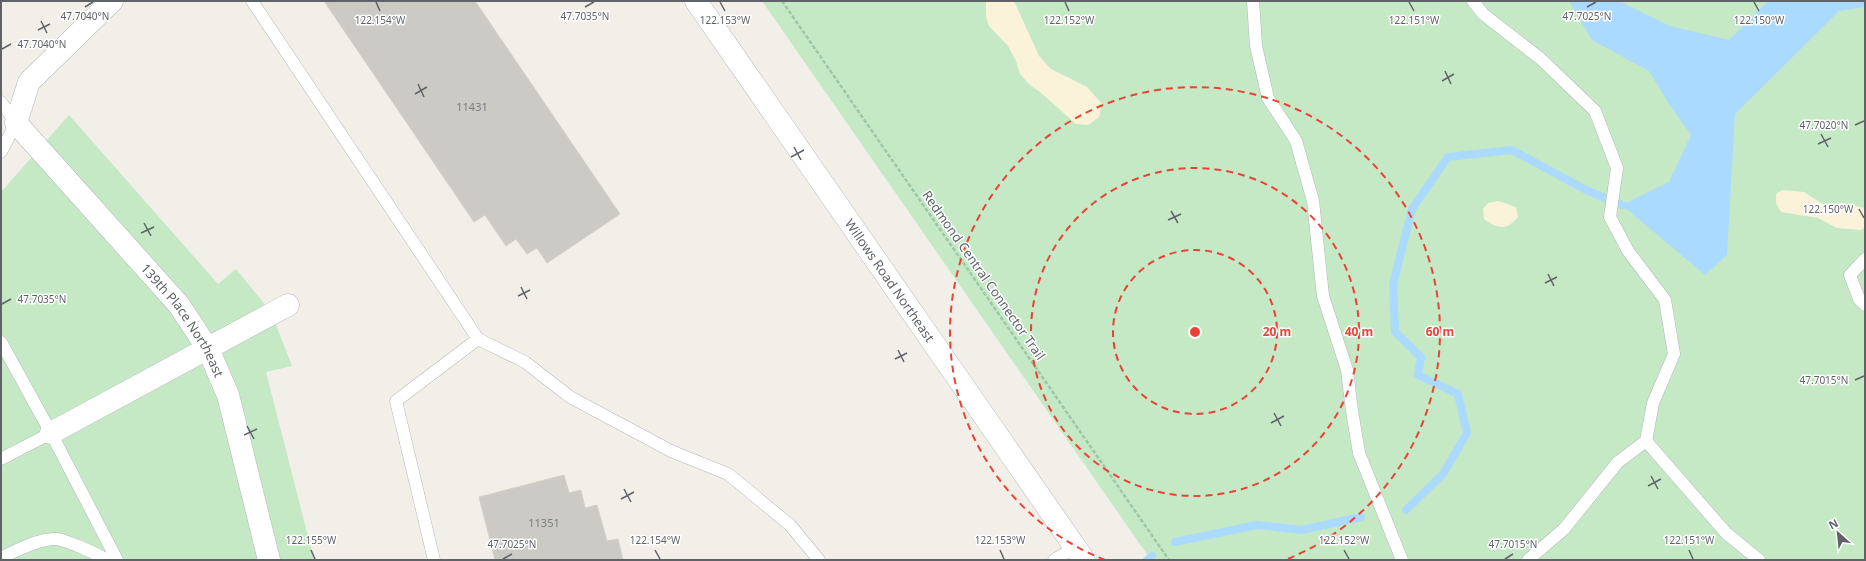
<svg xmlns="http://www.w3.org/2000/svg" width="1866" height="561" font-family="'Noto Sans',sans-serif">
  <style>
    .green { fill: #c5e8c5 }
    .sand { fill: #fbf3d9 }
    .water { fill: #aadaff }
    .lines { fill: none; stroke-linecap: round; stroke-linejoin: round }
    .stream { stroke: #aadaff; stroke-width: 8 }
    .building { fill: #cccac5; stroke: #d6d1c6 }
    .lane-casing { stroke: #b5b8bc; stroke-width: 13 }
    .street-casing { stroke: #b5b8bc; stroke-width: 23 }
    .secondary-casing { stroke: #b6babf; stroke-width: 23 }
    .path { stroke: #9cc7a9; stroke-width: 2.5; stroke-dasharray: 4 2; stroke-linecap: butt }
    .lane { stroke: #fff; stroke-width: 12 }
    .street { stroke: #fff; stroke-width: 22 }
    .secondary { stroke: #fff; stroke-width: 22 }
    .ticks { fill: none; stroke: #5f6368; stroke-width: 1.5 }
    .ring { fill: none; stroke: #ea4335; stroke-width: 2; stroke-dasharray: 7 5 }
    .labels { text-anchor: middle; stroke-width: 3; stroke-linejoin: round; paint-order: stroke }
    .number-label { font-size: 11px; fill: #7a7d7f }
    .street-label { font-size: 13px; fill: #5f6368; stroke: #fff }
    .ticks-label { font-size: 10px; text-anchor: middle; fill: #5f6368; stroke: #fff; stroke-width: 3; stroke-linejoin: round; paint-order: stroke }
    .centre { fill: #ea4335; stroke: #fff; stroke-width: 2 }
    .ring-label { font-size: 12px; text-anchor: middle; font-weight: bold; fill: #ea4335; stroke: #fff; stroke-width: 3; stroke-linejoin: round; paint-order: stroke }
  </style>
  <rect width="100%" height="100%" fill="#f1efe8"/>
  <g class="green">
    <polygon points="762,1 1865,1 1865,560 1151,560"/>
    <polygon points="69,115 218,284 236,269 271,312 292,366 266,372 314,560 1,560 1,192"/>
  </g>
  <g class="sand">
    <polygon points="986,1 1014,1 1039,56 1051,69 1087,87 1102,104 1099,117 1088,125 1076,124 1040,92 1030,85 1020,74 1016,61 1008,46 989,26 986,17"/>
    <polygon points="1782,190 1804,192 1824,205 1843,203 1865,208 1865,228 1861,230 1837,228 1818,218 1781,212 1776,203 1776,194"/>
    <path d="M1498,201L1516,207L1518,217C1506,231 1498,229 1484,219L1483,209L1488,203Z"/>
  </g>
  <polygon class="water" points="1569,1 1619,1 1670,26 1729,40 1768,1 1865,1 1865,7 1839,11 1735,114 1727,255 1705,275 1622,205 1669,182 1691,135 1669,104 1649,71 1592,40"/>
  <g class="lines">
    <g class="stream">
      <polyline points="1406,510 1443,474 1467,433 1458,394 1418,375 1421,357 1395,332 1393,284 1412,209 1448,157 1512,150 1588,191 1622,205"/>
      <polyline points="1175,542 1257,525 1302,530 1361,517"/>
      <polyline points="1147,560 1152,556"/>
    </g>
  </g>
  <g class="building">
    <polygon points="324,1 475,1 620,214 547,263 537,248 527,254 516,239 506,246 485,215 474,222"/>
    <polygon points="564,475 569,493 581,490 585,508 597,505 607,541 618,539 623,560 495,560 479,497"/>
  </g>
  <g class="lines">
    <g class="lane-casing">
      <g id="lane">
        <polyline points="252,1 478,339 396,401 434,560"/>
        <polyline points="1253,1 1256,46 1268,98 1296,141 1313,201 1323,296 1347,370 1352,411 1359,453 1402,560"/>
        <polyline points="1473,1 1483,14 1541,59 1595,111 1617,168 1610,217 1628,251 1665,300 1674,354 1653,403 1646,441 1618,462 1564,529 1528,560"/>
        <polyline points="1,102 16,123 1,152"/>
        <polyline points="1865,259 1850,275 1859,299 1865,305"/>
        <polyline points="478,339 525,362 570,397 671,451 728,474 790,525 819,560"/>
        <polyline points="1,342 51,433 117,560"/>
        <polyline points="1646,441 1726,533 1759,560"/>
        <polyline points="1,459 51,433"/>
        <path d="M1,558C15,551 40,538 56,539C67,540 97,554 107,560"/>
        <polyline points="1054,560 1075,547"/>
      </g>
    </g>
    <g class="street-casing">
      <g id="street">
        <path id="s1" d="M112,1L29,82L16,123L179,305L208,349L228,395L269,560"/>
        <polyline points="51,433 288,305"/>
      </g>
    </g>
    <g class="secondary-casing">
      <g id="secondary">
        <path id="s2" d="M696,1L1084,560"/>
      </g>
    </g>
    <polyline class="path" points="782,1 1169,560"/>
    <use href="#lane" class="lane"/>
    <use href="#street" class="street"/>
    <use href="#secondary" class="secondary"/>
  </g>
  <path class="ticks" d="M376,2L380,11M720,2L725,11M1065,2L1069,11M1409,2L1414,11M1754,2L1759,11M85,7L93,2M585,7L594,2M1587,7L1596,2M41,21L47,33M38,30L50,24M2,49L11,44M1445,71L1451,84M1442,81L1454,74M418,84L424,97M415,94L427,87M1855,125L1864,121M1821,134L1828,147M1818,144L1831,138M794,147L801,160M791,157L804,150M1859,209L1864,218M1171,211L1178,223M1168,220L1181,214M144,223L151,236M141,233L154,227M1548,274L1554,286M1545,283L1557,277M521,287L527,299M518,296L530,290M2,304L11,299M898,350L904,362M895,359L907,353M1855,380L1864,376M1274,413L1281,426M1271,423L1284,416M247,426L254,439M244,435L257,429M1651,476L1658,489M1648,486L1661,479M624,489L631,502M621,499L634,492M311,550L315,559M655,550L660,559M1000,550L1004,559M1344,550L1349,559M1689,550L1693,559M503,559L512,554M1505,559L1513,554"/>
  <g class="ring">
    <circle cx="1195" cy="332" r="82"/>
    <circle cx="1195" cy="332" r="164"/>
    <path d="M1105 560A245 245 0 1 1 1285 560"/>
  </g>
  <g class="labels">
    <g class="number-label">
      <text x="472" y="111">11431</text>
      <text x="544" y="527">11351</text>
    </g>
    <g class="street-label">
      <text transform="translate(984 275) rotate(55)" y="5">Redmond Central Connector Trail</text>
      <text dy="5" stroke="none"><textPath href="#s2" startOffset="340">Willows Road Northeast</textPath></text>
      <text dy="5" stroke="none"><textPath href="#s1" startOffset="418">139th Place Northeast</textPath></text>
    </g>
  </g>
  <g class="ticks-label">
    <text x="585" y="20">47.7035°N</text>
    <text x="1587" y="20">47.7025°N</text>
    <text x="85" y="20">47.7040°N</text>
    <text x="1759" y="24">122.150°W</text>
    <text x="380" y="24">122.154°W</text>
    <text x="725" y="24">122.153°W</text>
    <text x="1069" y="24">122.152°W</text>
    <text x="1414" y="24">122.151°W</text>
    <text x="42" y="48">47.7040°N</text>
    <text x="1824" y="129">47.7020°N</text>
    <text x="1828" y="213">122.150°W</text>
    <text x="42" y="303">47.7035°N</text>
    <text x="1824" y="384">47.7015°N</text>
    <text x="311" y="544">122.155°W</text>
    <text x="655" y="544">122.154°W</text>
    <text x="1000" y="544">122.153°W</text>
    <text x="1344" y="544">122.152°W</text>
    <text x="1689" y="544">122.151°W</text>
    <text x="512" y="548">47.7025°N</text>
    <text x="1513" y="548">47.7015°N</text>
  </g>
  <circle cx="1195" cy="332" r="6" class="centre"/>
  <g class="ring-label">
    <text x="1277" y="336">20 m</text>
    <text x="1359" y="336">40 m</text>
    <text x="1440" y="336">60 m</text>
  </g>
  <rect width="1866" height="561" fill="none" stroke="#5f6368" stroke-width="4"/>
  <g transform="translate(1838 533) rotate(333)" stroke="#ffffff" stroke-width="3" paint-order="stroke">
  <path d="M0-3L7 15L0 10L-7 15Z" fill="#5f6368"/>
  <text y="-6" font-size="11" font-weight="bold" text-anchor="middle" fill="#5f6368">N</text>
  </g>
</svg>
